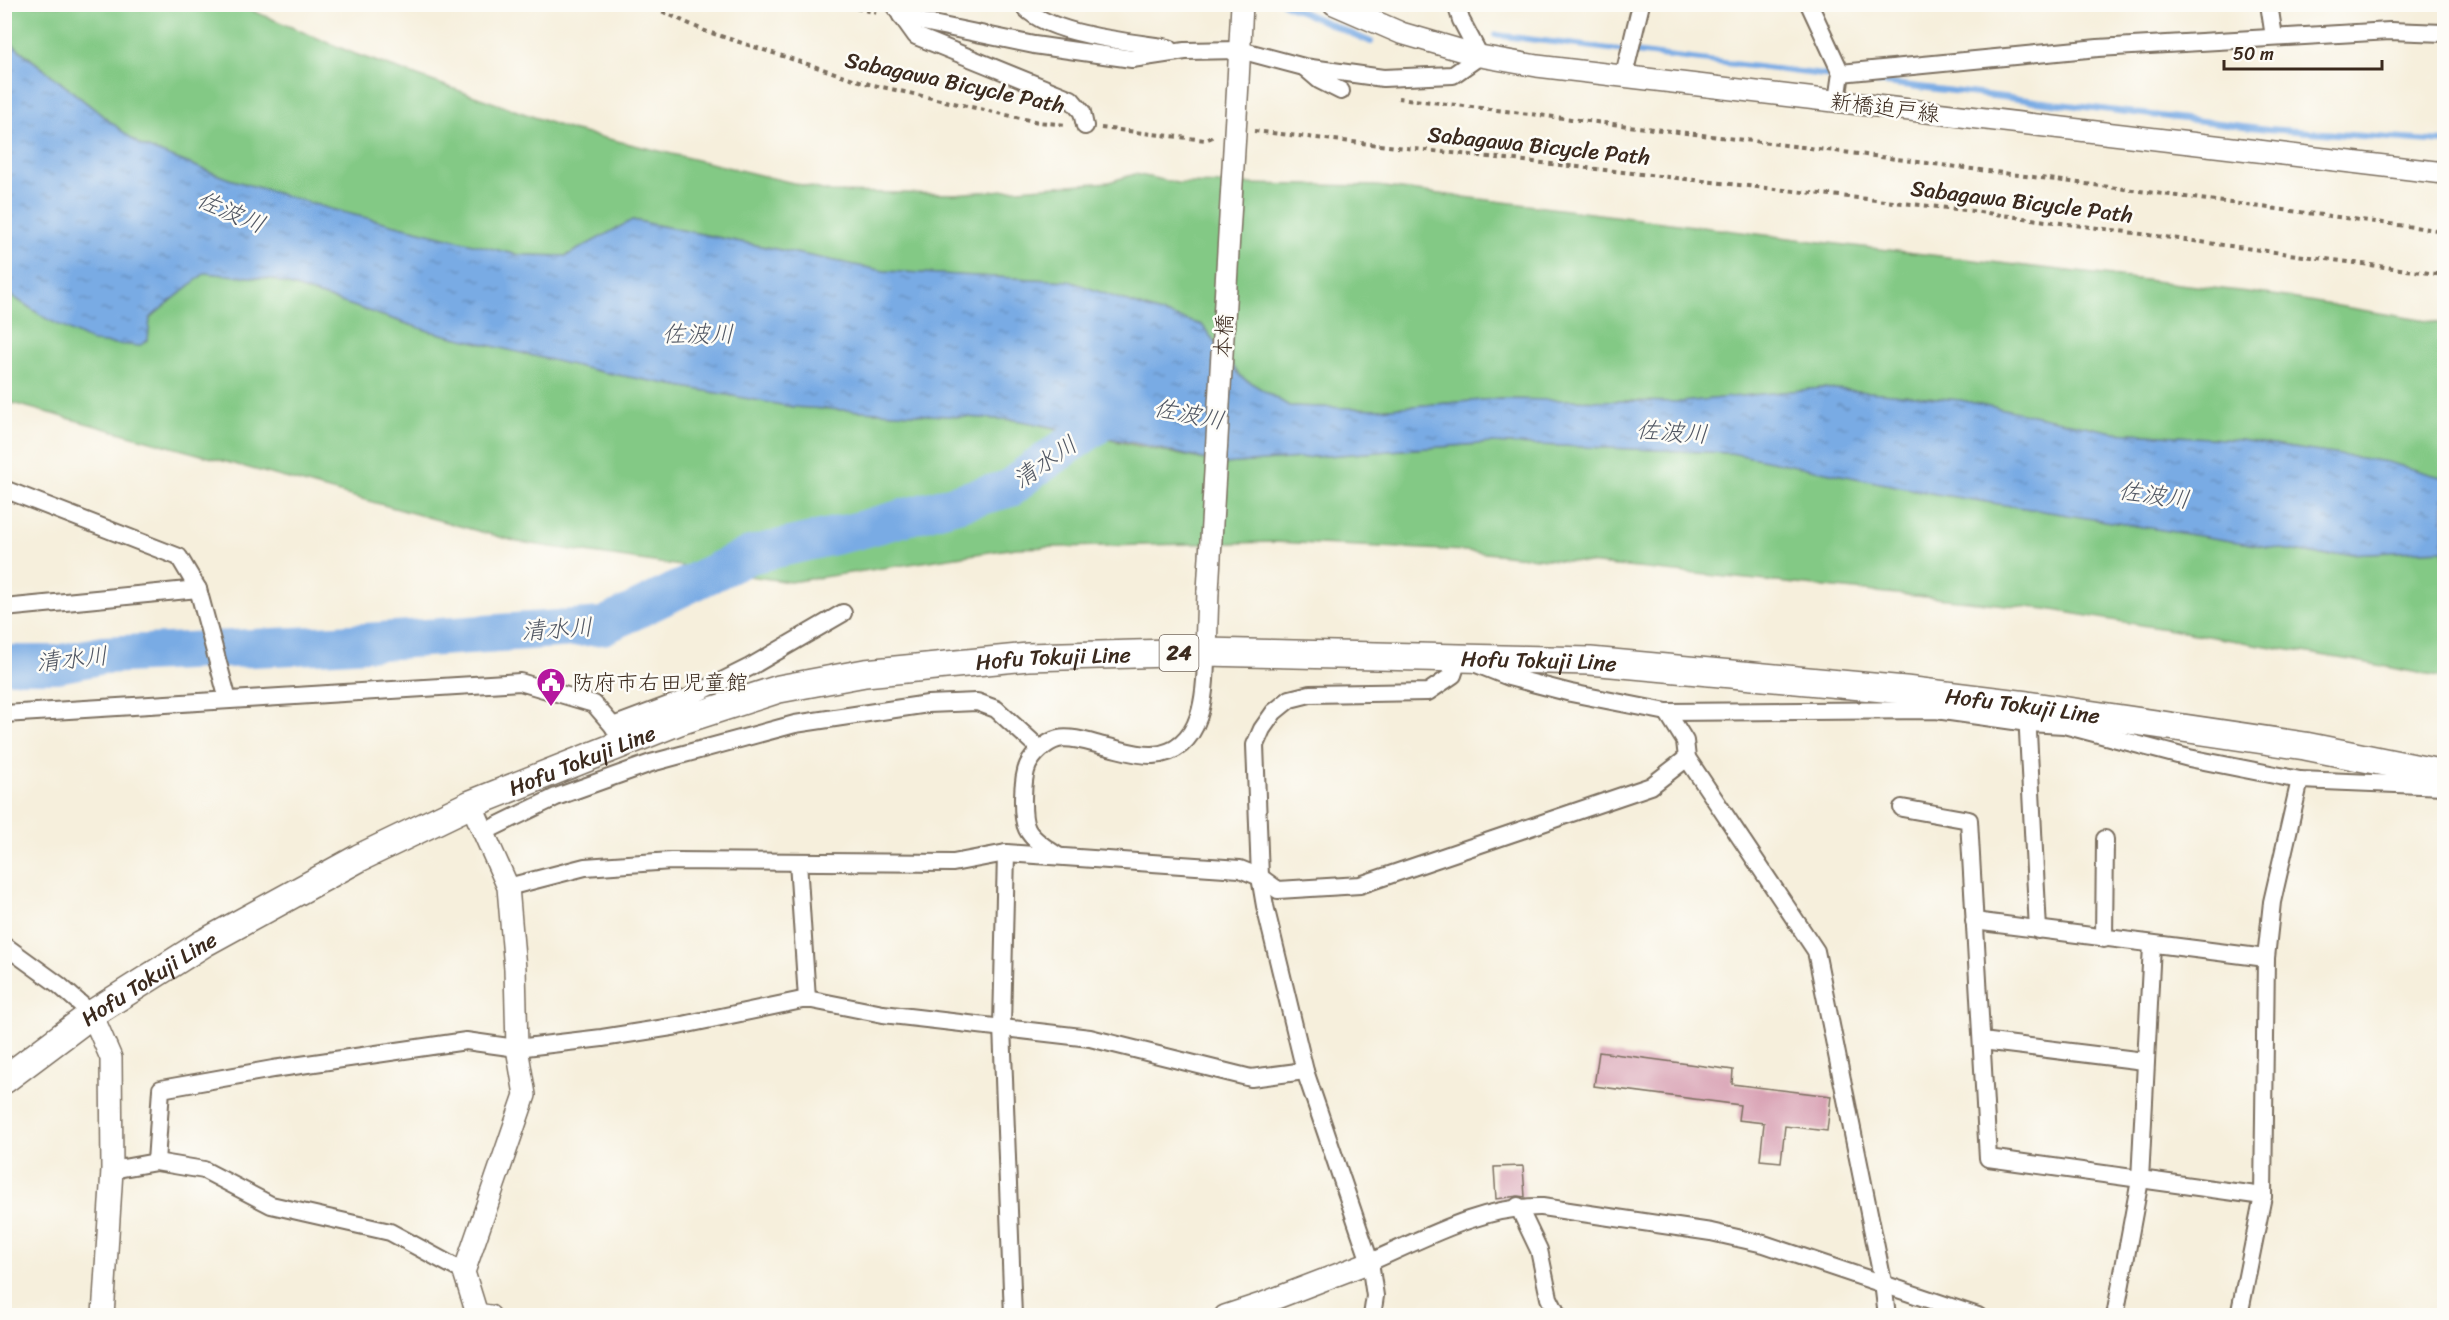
<svg xmlns="http://www.w3.org/2000/svg" width="2449" height="1320" font-family="Sriracha,'Klee One',sans-serif">
  <style>
    .green { fill: #83c985; stroke: #5f7a52; stroke-width: 1.5 }
    .water { fill: url(#water-ripples); stroke: #5a6a81; stroke-width: 1.5 }
    .lines { fill: none; stroke-linecap: round; stroke-linejoin: round }
    .stream { stroke: #79abe4; stroke-width: 6 }
    .river { stroke: #79abe4; stroke-width: 38 }
    .building { fill: #d8a0b3 }
    .minor-casing { stroke: #7c6f60; stroke-width: 20 }
    .tertiary-casing { stroke: #7c6f60; stroke-width: 24 }
    .primary-casing { stroke: #7c6f60; stroke-width: 30 }
    .path { stroke: #7c6f60; stroke-width: 4; stroke-dasharray: 4.5 4.5; stroke-linecap: butt }
    .minor { stroke: #fff; stroke-width: 16 }
    .tertiary { stroke: #fff; stroke-width: 21 }
    .primary { stroke: #fff; stroke-width: 27 }
    .tertiary-bridge-casing { stroke: #7c6f60; stroke-width: 24; stroke-linecap: butt }
    .tertiary-bridge { stroke: #fff; stroke-width: 21 }
    .labels { text-anchor: middle; stroke-width: 5; stroke-linejoin: round; paint-order: stroke }
    .shield { fill: #fdfcf7; stroke: #75695f; stroke-width: 1.5 }
    .shield-label { font-size: 21px; font-weight: bold; fill: #3b2a1e }
    .street-label { font-size: 22px; fill: #3b2a1e; stroke: #fdfcf7 }
    .poi-label { font-size: 22px; fill: #3b2a1e; stroke: #fdfcf7; text-anchor: start }
    .water-label { font-size: 24px; font-style: italic; fill: #515763; stroke: #fdfcf7 }
  </style>
  <defs>
    <pattern id="water-ripples" width="26" height="14" patternUnits="userSpaceOnUse" patternTransform="scale(1.5)"><rect width="26" height="14" fill="#79abe4"/><path d="M2 4q2-2 4 0t4 0M15 11q2-2 4 0t4 0" fill="none" stroke="#648bb8"/></pattern>
  </defs>
  <rect width="100%" height="100%" fill="#fdfcf7"/>
  <filter id="ink" filterUnits="userSpaceOnUse"><feTurbulence type="fractalNoise" baseFrequency=".0167" numOctaves="2"/><feDisplacementMap in="SourceGraphic" scale="12" xChannelSelector="R" yChannelSelector="G"/><feConvolveMatrix kernelMatrix="1 2 1 2 8 2 1 2 1" color-interpolation-filters="sRGB"/></filter>
  <filter id="wash" filterUnits="userSpaceOnUse"><feTurbulence type="fractalNoise" baseFrequency=".008" numOctaves="4" result="noise"/><feDisplacementMap in="SourceGraphic" scale="24" xChannelSelector="R" yChannelSelector="G"/><feGaussianBlur stdDeviation="1.35" result="paint"/><feColorMatrix in="noise" values="0 0 0 0 0 0 0 0 0 0 0 0 0 0 0 0 0 1.4 0 .05"/><feComposite in="paint" operator="in"/></filter>
  <g filter="url(#wash)">
    <rect width="100%" height="100%" fill="#f6efdc"/>
    <g class="green">
      <polygon points="4,5 239,5 355,54 571,130 831,192 954,194 1109,182 1135,174 1177,183 1377,186 1837,244 2273,295 2444,324 2444,478 2387,462 2239,440 2113,432 1960,400 1822,388 1683,402 1494,399 1378,409 1289,406 1241,377 1202,325 1151,310 1069,281 884,271 633,220 566,256 518,255 334,210 229,179 140,145 5,38"/>
      <polygon points="205,273 271,279 429,331 602,372 793,407 1016,420 1224,464 1491,443 1731,453 1936,494 2319,555 2444,550 2444,678 2362,662 2047,609 1466,551 1275,542 1016,548 790,582 518,542 5,401 4,291 47,319 148,340 150,318"/>
    </g>
    <polygon class="water" points="4,38 140,145 229,179 334,210 518,255 566,256 632,220 884,271 1069,281 1151,310 1202,325 1241,377 1289,406 1378,409 1494,399 1682,402 1822,388 1960,400 2113,432 2239,440 2387,462 2444,478 2444,550 2319,555 1936,494 1731,453 1491,443 1224,464 1139,444 1016,420 793,407 602,372 429,331 271,279 205,273 150,318 148,340 139,346 93,342 47,319 5,291"/>
    <g class="lines">
      <g class="stream">
        <polyline points="1284,4 1371,42"/>
        <polyline points="1495,35 1840,77"/>
        <polyline points="1853,79 2268,129 2444,142"/>
      </g>
      <polyline class="river" points="4,664 57,664 103,655 336,644 603,626 750,555 856,531 1011,488 1026,475 1126,405"/>
    </g>
    <g id="blocks">
      <g class="building">
        <polygon points="1599,1052 1733,1070 1732,1084 1831,1096 1827,1131 1785,1126 1781,1162 1760,1160 1764,1123 1738,1120 1740,1105 1594,1086"/>
        <polygon points="1523,1166 1525,1197 1518,1196 1496,1199 1494,1167"/>
      </g>
    </g>
  </g>
  <g filter="url(#ink)">
    <use href="#blocks" fill-opacity="0" stroke="#7c6f60" stroke-width="1.5"/>
    <g class="lines">
      <g class="minor-casing">
        <g id="minor">
          <polyline points="893,4 916,36 1071,99 1082,112 1085,126"/>
          <path d="M1022,4C1044,35 1133,42 1169,48"/>
          <polyline points="1809,4 1841,73 1837,101"/>
          <polyline points="2269,4 2274,37"/>
          <polyline points="901,16 923,22 1034,45 1132,59 1185,51 1240,50 1304,67 1383,78 1453,75 1480,56 1461,20 1456,4"/>
          <polyline points="1305,68 1319,80 1341,91"/>
          <polyline points="1841,73 2098,48 2390,31 2444,33"/>
          <polyline points="1624,75 1641,4"/>
          <polyline points="4,489 179,557 198,589 228,700"/>
          <polyline points="4,608 198,589"/>
          <polyline points="1667,712 1685,741 1687,758 1816,951 1883,1282 1887,1316"/>
          <polyline points="2027,712 2038,930"/>
          <polyline points="4,714 520,682 594,704 613,726 622,743"/>
          <polyline points="613,726 690,697 750,667 843,613"/>
          <polyline points="1902,808 1969,820 1988,1158 2263,1196"/>
          <polyline points="484,832 556,797 651,763 795,724 928,704 977,702 996,709 1040,749"/>
          <polyline points="1006,853 1002,1026 1013,1316"/>
          <path d="M1058,856C1048,849 1033,841 1027,829C1021,817 1022,778 1028,765C1033,755 1046,742 1058,739C1072,736 1091,743 1104,746C1119,749 1138,756 1153,755C1204,752 1206,690 1206,652"/>
          <polyline points="798,862 807,999"/>
          <polyline points="508,887 585,867 671,861 953,863 1006,853 1240,869 1260,877 1278,890 1360,885 1651,786 1687,758"/>
          <polyline points="1974,921 2266,958"/>
          <polyline points="2104,939 2105,839"/>
          <polyline points="4,945 59,985 92,1014"/>
          <polyline points="1982,1041 2144,1061"/>
          <polyline points="156,1162 204,1170 271,1205 390,1232 464,1272"/>
          <polyline points="112,1170 156,1162 161,1089 273,1069 466,1041 517,1048 602,1038 678,1026 807,999 883,1014 1090,1038 1251,1078 1305,1071"/>
          <polyline points="1518,1206 1539,1250 1549,1298 1558,1316"/>
          <path d="M1370,1262C1425,1238 1482,1206 1542,1207L1711,1232L1764,1244L1978,1316"/>
          <polyline points="1372,1316 1375,1296 1370,1262 1305,1071 1265,906 1260,877 1255,745 1262,729 1274,712 1290,699 1310,694 1428,692 1453,675 1459,657 1509,677 1571,693 1667,712 1936,710 2028,723 2064,725 2189,758 2300,780 2444,786"/>
          <polyline points="2115,1316 2140,1180 2152,945"/>
          <polyline points="2239,1316 2263,1196 2266,958 2272,902 2300,780"/>
        </g>
      </g>
      <g class="tertiary-casing">
        <g id="tertiary">
          <polyline points="1334,4 1401,33 1480,56 1537,66 2444,173"/>
          <polyline points="1238,82 1242,4"/>
          <polyline points="1206,652 1208,591"/>
          <polyline points="471,804 508,887 515,969 517,1048 525,1095 464,1272 477,1314 490,1316"/>
          <polyline points="92,1014 111,1058 112,1170 103,1316"/>
          <polyline points="1225,1316 1261,1304 1370,1262"/>
        </g>
      </g>
      <g class="primary-casing">
        <g id="primary">
          <path id="s1" d="M4,1080L92,1014L204,943L359,858L471,804L677,722L779,689L865,673L1028,657L1206,652L1590,661L1905,690L2027,705L2305,746L2444,774"/>
        </g>
      </g>
      <g class="path">
        <polyline points="646,4 705,31 869,84 1038,122 1066,125"/>
        <polyline points="839,4 876,13"/>
        <polyline points="1398,98 1843,152 2444,231"/>
        <polyline points="1101,128 1205,140 1215,136"/>
        <polyline points="1254,131 1965,210 2444,275"/>
      </g>
      <use href="#minor" class="minor"/>
      <use href="#tertiary" class="tertiary"/>
      <use href="#primary" class="primary"/>
      <g class="tertiary-bridge-casing">
        <polyline id="tertiary-bridge" points="1208,591 1238,82"/>
      </g>
      <use href="#tertiary-bridge" class="tertiary-bridge"/>
    </g>
  </g>
  <defs>
    <g id="civic-pin" transform="scale(1.5)"><path d="M0 17L-7.5 6A9.5 9.5 0 1 1 7.5 6Z" fill="#b5179e" stroke="#fdfcf7"/><path d="M-.6-6.5H3V-4.5H.6V-3L4-1V1h2V6H-6V1h2V-1L-.6-3ZM-1.2 2.5V6h2.4V2.5Z" fill="#fff"/></g>
  </defs>
  <g fill-rule="evenodd">
    <use href="#civic-pin" x="551" y="682"/>
  </g>
  <g class="labels">
    <rect class="shield" x="1159.5" y="635" width="39" height="36" rx="4.5"/>
    <g class="shield-label">
      <text x="1179" y="660">24</text>
    </g>
    <g class="street-label">
      <text transform="translate(955 82) rotate(12)" y="8">Sabagawa Bicycle Path</text>
      <text transform="translate(1885 107) rotate(7)" y="8">新橋迫戸線</text>
      <text transform="translate(1539 145) rotate(6)" y="8">Sabagawa Bicycle Path</text>
      <text transform="translate(2022 201) rotate(7)" y="8">Sabagawa Bicycle Path</text>
      <text transform="translate(1223 336) rotate(-87)" y="8">本橋</text>
      <text dy="8" stroke="none"><textPath href="#s1" startOffset="1149">Hofu Tokuji Line</textPath></text>
      <text dy="8" stroke="none"><textPath href="#s1" startOffset="1635">Hofu Tokuji Line</textPath></text>
      <text dy="8" stroke="none"><textPath href="#s1" startOffset="2121">Hofu Tokuji Line</textPath></text>
      <text dy="8" stroke="none"><textPath href="#s1" startOffset="663">Hofu Tokuji Line</textPath></text>
      <text dy="8" stroke="none"><textPath href="#s1" startOffset="177">Hofu Tokuji Line</textPath></text>
    </g>
    <g class="poi-label">
      <text x="572" y="690">防府市右田児童館</text>
    </g>
    <g class="water-label">
      <text transform="translate(231 212) rotate(23)" y="8">佐波川</text>
      <text x="698" y="342">佐波川</text>
      <text transform="translate(1189 414) rotate(11)" y="8">佐波川</text>
      <text transform="translate(1672 432) rotate(4)" y="8">佐波川</text>
      <text transform="translate(1045 462) rotate(-35)" y="8">清水川</text>
      <text transform="translate(2154 495) rotate(8)" y="8">佐波川</text>
      <text transform="translate(557 629) rotate(-4)" y="8">清水川</text>
      <text transform="translate(72 659) rotate(-6)" y="8">清水川</text>
    </g>
  </g>
  <rect width="2449" height="1320" fill="none" stroke="#fdfcf7" stroke-width="24"/>
  <path d="M2224 60v9h158v-9" fill="none" stroke="#3b2a1e" stroke-width="3"/>
  <text x="2233" y="60" font-size="18" fill="#3b2a1e" stroke="#fdfcf7" stroke-width="4.5" paint-order="stroke">50 m</text>
</svg>
